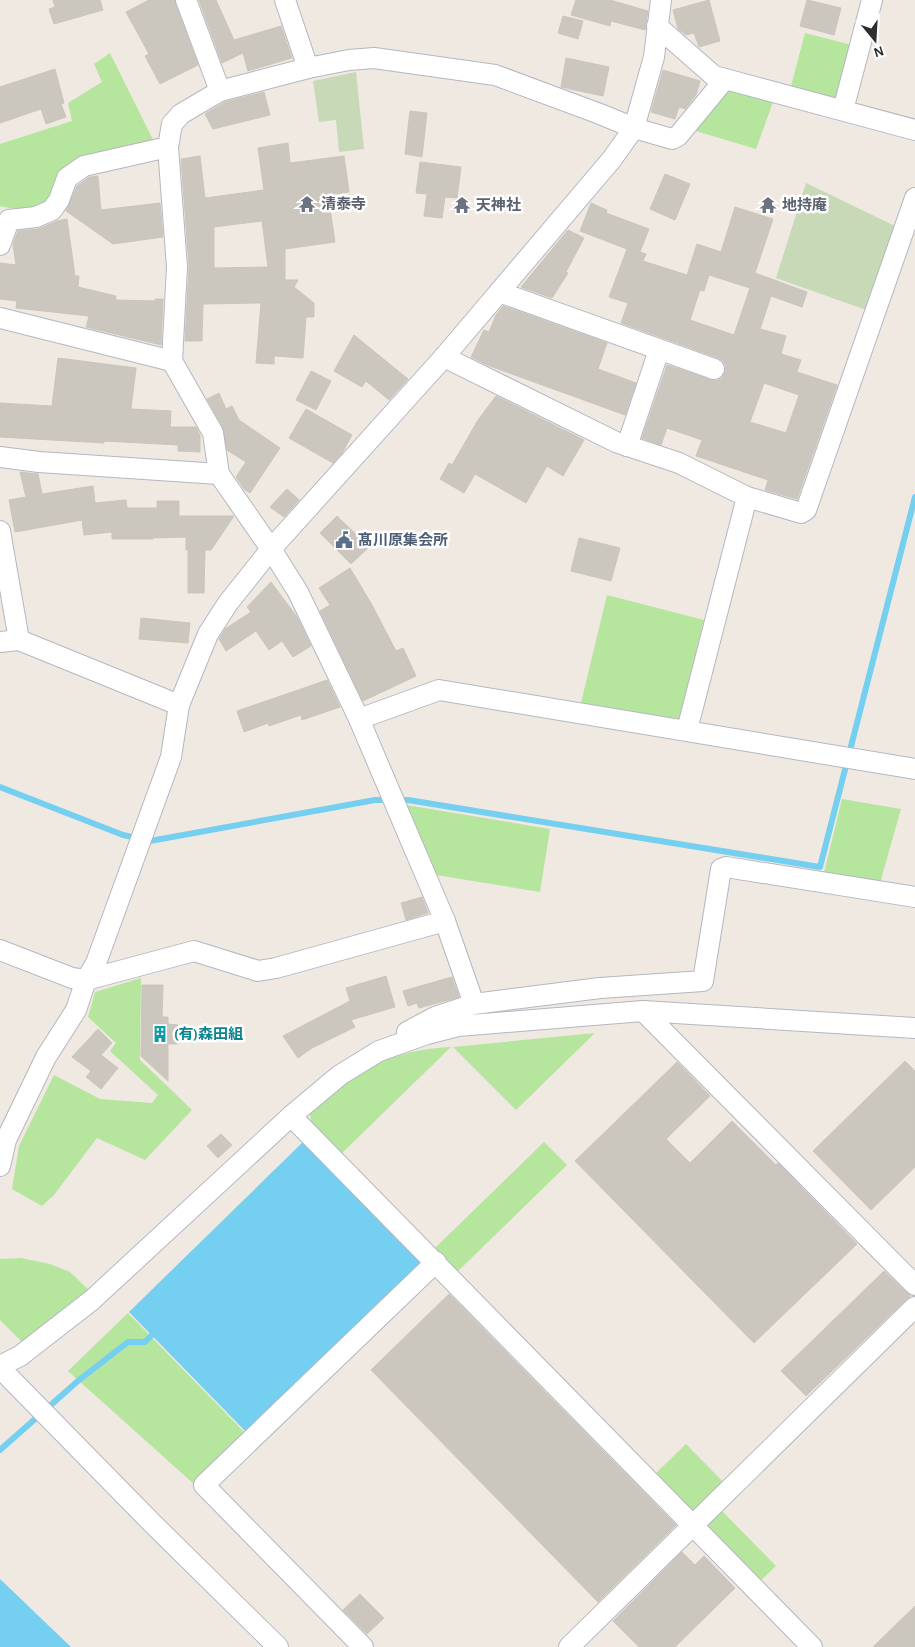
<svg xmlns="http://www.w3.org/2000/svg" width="915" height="1647" font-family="'Alegreya Sans','Noto Sans JP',sans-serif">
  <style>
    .green { fill: #b6e59e }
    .cemetery { fill: #c8d9b8 }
    .water { fill: #75cff0 }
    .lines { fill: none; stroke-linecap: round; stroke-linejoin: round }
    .stream { stroke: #75cff0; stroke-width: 6 }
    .building { fill: #cbc7bf; stroke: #cbc5ba; fill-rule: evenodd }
    .minor-casing { stroke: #b4b7c1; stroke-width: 22 }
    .minor { stroke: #fff; stroke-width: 20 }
    .labels { text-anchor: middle; stroke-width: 5; stroke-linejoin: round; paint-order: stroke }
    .worship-label { font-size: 15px; font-weight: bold; fill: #5b616d; stroke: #fff; text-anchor: start }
    .service-label { font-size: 15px; font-weight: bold; fill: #4e5e75; stroke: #fff; text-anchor: start }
    .culture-label { font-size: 15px; font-weight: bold; fill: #0d838f; stroke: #fff; text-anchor: start }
  </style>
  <rect width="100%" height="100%" fill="#efe9e1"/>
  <g class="green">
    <polygon points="805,33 852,45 839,96 831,100 790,90"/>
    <path d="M110,53L155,144L92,158L48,202C33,211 16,210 0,206V144L72,121L68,103L102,82L94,64Z"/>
    <polygon points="724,87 773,102 756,149 689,129"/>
    <polygon points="607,595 704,620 678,723 580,707"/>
    <polygon points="842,799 901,809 880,883 824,873"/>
    <polygon points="406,805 550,829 540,892 436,875"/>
    <polygon points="141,978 140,1060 192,1110 145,1160 97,1138 54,1195 42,1206 12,1189 19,1146 54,1075 100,1099 152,1103 158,1095 110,1051 116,1043 88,1017 95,992"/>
    <polygon points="595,1033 516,1110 453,1047"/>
    <path d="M451,1047L340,1155C327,1142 309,1130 310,1111C322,1101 333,1089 345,1080C374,1060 416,1048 451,1047Z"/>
    <polygon points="544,1142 567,1165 456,1273 433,1250"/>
    <polygon points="21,1258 50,1264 70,1272 92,1293 25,1345 0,1320 0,1259"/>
    <polygon points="128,1313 247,1435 195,1485 68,1371"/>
    <polygon points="686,1444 725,1484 693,1515 654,1475"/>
    <polygon points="719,1508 776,1566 759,1582 702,1524"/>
  </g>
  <g class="cemetery">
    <polygon points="356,72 364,149 339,152 336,120 319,122 313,81"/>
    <polygon points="806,183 895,226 866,310 776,278"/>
  </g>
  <g class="water">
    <polygon points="304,1141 423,1263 248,1434 129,1312"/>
    <polygon points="0,1579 71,1647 0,1647"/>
  </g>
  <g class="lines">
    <g class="stream">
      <polyline points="0,787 123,835 150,841 375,800 408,800 820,867 915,497"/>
      <polyline points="0,1450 79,1380 128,1342 145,1342 157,1330"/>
    </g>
  </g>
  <g class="building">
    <polygon points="53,0 100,0 103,10 54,24 49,9 55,7"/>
    <polygon points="149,0 174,0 198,65 160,84 145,56 149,54 126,12"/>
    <polygon points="199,0 216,0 234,40 281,26 292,58 248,71 243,53 222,63"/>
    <polygon points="576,0 610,0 648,11 645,30 611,21 610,26 571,15"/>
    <polygon points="709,0 720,41 699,47 694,33 686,35 678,29 673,10"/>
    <polygon points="807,0 841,8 834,35 800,26"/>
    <polygon points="563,16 583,21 578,39 558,33"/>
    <polygon points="566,58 609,67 603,96 561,87"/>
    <polygon points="55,69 64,103 61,104 66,117 46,124 41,109 0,123 0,87"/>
    <polygon points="663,70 700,81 696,95 685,109 679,107 675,119 651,112"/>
    <polygon points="264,92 270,115 213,129 205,114 225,102"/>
    <polygon points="410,111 427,113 422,157 405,154"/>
    <path d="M288,143L290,163L344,156L349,192L328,195L335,242L285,249V280H298L294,287L314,303V317H306L303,358L274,356V364L256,363L261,303L203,304L202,341H185L189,266L181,159L200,156L205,198L264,190L258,148ZM262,221L268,267L214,268V227Z"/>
    <polygon points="420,162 461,167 457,198 445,197 442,218 424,216 427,194 416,193"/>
    <polygon points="665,174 690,184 675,220 650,209"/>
    <polygon points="98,176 101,210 160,203 163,237 113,244 66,211 77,186 89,177"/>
    <path d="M591,203L607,210L606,213L649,229L640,252L646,254L643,261L687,275L697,244L721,252L735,207L773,219L755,273L807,292L802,307L771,296L760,329L786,336L781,354L801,360L797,372L837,385L797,499L765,490L768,480L696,456L702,440L667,428L661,445L642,438L667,365L716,381L722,378L725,373L726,366L723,361L718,358L621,323L628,303L609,297L627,249L580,231ZM709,275L750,288L734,335L690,320L700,290L704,291ZM764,383L799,395L786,433L750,422Z"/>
    <polygon points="67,219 75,276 79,276 78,287 116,296 115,300 155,301 155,299 163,299 161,345 86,327 89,316 16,308 17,301 0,299 0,263 16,265 13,244 18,231 38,229 57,221"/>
    <polygon points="568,230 584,238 566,272 568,273 552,298 521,287"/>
    <polygon points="503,306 607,343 598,369 636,383 625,415 487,365 471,357 484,330 489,332 496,315"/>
    <polygon points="354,335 408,379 389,400 366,381 362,387 334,371"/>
    <polygon points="58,358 136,368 131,409 171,411 170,427 196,427 200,435 200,452 178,451 178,445 104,441 104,443 0,437 0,403 52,406"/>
    <polygon points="311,371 331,381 316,410 296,400"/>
    <polygon points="219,393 226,409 232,406 239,420 280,448 250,493 245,490 236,477 246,462 227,450 223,427 207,399"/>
    <polygon points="496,396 584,440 563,476 547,466 526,503 475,474 464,493 440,479 449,463 452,465 478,420"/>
    <polygon points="306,409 352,435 342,453 333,463 289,438"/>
    <polygon points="20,472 38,474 42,494 93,486 95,503 126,500 127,508 157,508 157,501 179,501 179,516 234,516 211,550 205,550 204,593 188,593 188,550 186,550 186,537 153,538 153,539 112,539 112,532 84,535 82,520 15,532 9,500 26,497"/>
    <polygon points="287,489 299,500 284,517 270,507"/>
    <polygon points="337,516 369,547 351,564 320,533"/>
    <polygon points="579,538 620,548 611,581 571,571"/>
    <polygon points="350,568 372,605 396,651 403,648 416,676 363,701 320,611 330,605 319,588"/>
    <polygon points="271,582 297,617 311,646 293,657 282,641 269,650 256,631 226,651 219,639 225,629 251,612 247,607"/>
    <polygon points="141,618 190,623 188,643 139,639"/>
    <polygon points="327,680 340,707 302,720 301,715 269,726 268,723 244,732 237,711"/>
    <polygon points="422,897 428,913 406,920 401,903"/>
    <polygon points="386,976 395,1007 351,1020 355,1027 312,1048 298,1058 283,1036 350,1001 346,988"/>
    <polygon points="452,977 459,997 419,1008 417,1003 408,1006 403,991"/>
    <polygon points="142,985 163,985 162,1017 168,1017 168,1024 178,1025 178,1044 168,1044 168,1081 141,1056"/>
    <polygon points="98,1029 112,1043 101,1055 118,1068 101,1089 86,1077 91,1071 72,1057"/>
    <polygon points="905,1061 915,1071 915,1167 871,1210 813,1151"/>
    <polygon points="677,1062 710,1096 666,1139 690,1163 732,1121 776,1165 778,1163 857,1244 754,1343 575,1161"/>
    <polygon points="221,1134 232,1145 218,1158 207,1146"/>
    <polygon points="884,1271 910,1296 806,1396 781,1371"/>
    <polygon points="449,1294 676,1525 598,1602 371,1370"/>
    <polygon points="682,1552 695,1565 704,1556 735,1588 675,1647 639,1647 613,1621"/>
    <polygon points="360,1594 384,1618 367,1634 343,1610"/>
    <polygon points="915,1606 915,1647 873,1647"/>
  </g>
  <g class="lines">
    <g class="minor-casing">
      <g id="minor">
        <polyline points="186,0 220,91"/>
        <polyline points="285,0 308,68"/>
        <polyline points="657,26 714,76 915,130"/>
        <polyline points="843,110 872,0"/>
        <polyline points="0,245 9,220 36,217 52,210 59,200 67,178 84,166 168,147"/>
        <polyline points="499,292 714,369"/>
        <polyline points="0,318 172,361"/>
        <polyline points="444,357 616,442 679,463 747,497 801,513 806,510 915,198"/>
        <polyline points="627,446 659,350"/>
        <polyline points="0,457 39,462 219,474"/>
        <polyline points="0,531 19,640"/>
        <polyline points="0,642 19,640 179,705"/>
        <polyline points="359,719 439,690 915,769"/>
        <polyline points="687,730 747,497"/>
        <polyline points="0,950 72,978 86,980 194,951 258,971 276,968 445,921"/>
        <polyline points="474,1004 445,921 359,719 298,592 271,549 219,474 213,433 172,361 177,267 168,147 172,124 181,114 220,91 308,68 349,60 374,58 495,75 600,114 634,128 672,139 678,136 725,79"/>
        <polyline points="643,1011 915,1285"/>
        <polyline points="407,1032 435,1017 474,1004 600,988 703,981 721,869 726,867 915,897"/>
        <polyline points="291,1116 812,1647"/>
        <polyline points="0,1166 6,1140 46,1057 76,1010 86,980 96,963 171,757 179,705 208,634 228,603 271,549 444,357 612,159 634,128 654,57 661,0"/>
        <polyline points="0,1366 20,1356 92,1300 291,1116 340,1075 379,1051 427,1034 458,1026 643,1011 915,1028"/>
        <polyline points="0,1368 152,1523 278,1647"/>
        <polyline points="363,1647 204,1485 436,1262"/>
        <polyline points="569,1647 915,1307"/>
      </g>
    </g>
    <use href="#minor" class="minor"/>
  </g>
  <defs>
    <g id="temple-bare" transform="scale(1.35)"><path d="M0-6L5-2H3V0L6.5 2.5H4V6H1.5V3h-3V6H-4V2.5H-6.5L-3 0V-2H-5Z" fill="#6b7280" stroke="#fff" stroke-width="2.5" paint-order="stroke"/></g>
    <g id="civic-bare" transform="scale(1.35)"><path d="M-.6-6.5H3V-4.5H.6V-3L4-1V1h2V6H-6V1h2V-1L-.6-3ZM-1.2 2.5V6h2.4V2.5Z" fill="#5c6f8a" stroke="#fff" stroke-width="2.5" paint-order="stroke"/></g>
    <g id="building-bare" transform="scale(1.35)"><path d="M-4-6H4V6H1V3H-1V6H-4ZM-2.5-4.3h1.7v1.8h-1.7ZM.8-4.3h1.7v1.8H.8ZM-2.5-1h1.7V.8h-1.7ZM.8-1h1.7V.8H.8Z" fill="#0f9aa8" stroke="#fff" stroke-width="2.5" paint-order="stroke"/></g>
  </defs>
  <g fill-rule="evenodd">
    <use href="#temple-bare" x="307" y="204"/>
    <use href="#temple-bare" x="462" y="205"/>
    <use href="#temple-bare" x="768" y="205"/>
    <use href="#civic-bare" x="344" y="540"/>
    <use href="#building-bare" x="160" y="1034"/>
  </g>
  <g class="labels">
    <g class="worship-label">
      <text x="321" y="209">清泰寺</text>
      <text x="476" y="210">天神社</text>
      <text x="782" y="210">地持庵</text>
    </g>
    <g class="service-label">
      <text x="358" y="545">髙川原集会所</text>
    </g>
    <g class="culture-label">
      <text x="174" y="1039">(有)森田組</text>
    </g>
  </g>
  <g transform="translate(875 40) rotate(162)" stroke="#ffffff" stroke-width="4" paint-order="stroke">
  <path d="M0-4L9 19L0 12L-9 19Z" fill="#2e2e2e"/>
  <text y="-8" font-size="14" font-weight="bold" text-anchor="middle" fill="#2e2e2e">N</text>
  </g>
</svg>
